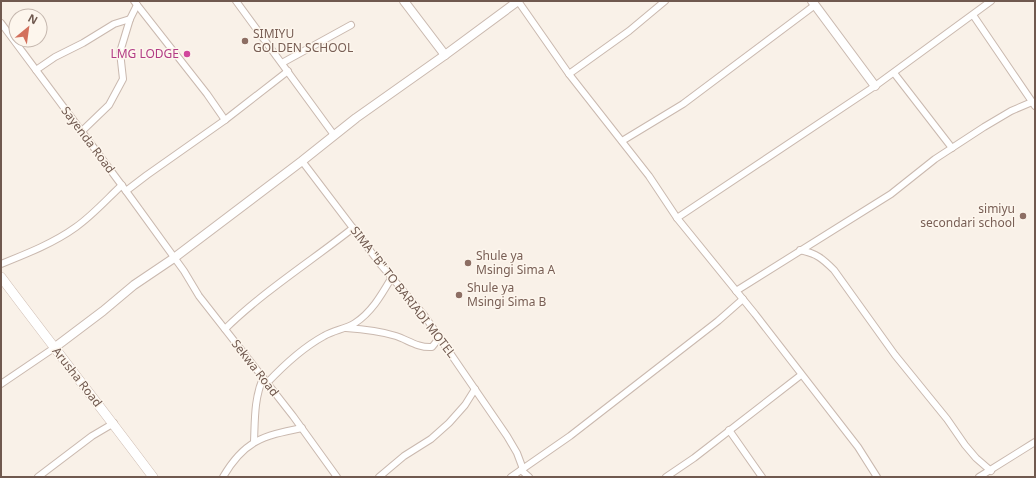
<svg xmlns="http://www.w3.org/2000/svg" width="1036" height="478" font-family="'Noto Sans',sans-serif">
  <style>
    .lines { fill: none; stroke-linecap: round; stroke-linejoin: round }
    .minor-casing { stroke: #cab9af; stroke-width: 8 }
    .tertiary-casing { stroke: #cab9af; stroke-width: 10 }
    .secondary-casing { stroke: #cebbb0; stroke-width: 10 }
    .minor { stroke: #fff; stroke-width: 6 }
    .tertiary { stroke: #fff; stroke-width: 8 }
    .secondary { stroke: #fff; stroke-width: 9 }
    .education-dot { fill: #8d6e63; stroke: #fdf6ed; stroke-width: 1.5 }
    .hotel-dot { fill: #d1479c; stroke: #fdf6ed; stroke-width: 1.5 }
    .labels { text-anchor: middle; stroke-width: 3; stroke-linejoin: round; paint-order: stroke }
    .education-label { font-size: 12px; fill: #785e54; stroke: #fdf6ed; text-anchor: start }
    .hotel-label { font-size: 12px; fill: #b23c85; stroke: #fdf6ed; text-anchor: end }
    .street-label { font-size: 12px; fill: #70594f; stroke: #fdf6ed }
  </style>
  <rect width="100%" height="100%" fill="#f9f1e8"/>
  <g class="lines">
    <g class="minor-casing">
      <g id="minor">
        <polyline points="134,1 207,94 225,120"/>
        <polyline points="236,1 334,135"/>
        <polyline points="518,1 569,74 649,176 677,218 755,314 858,447 877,477"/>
        <polyline points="973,15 1035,106"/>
        <polyline points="1,23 126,191 184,271 199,296 293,416 337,477"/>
        <polyline points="282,63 351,25"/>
        <polyline points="36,70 55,57 83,43 114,24 130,19"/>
        <polyline points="894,73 952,148"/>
        <polyline points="569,74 629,31 665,1"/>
        <polyline points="82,131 109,105 123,79 120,52 130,19 137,5"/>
        <polyline points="622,141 683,104 815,5"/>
        <polyline points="302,161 381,265 424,315 507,436 517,453 523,469"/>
        <polyline points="126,191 147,175 225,120 288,71"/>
        <polyline points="677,218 875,86 991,1"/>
        <path d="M800,250C817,254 822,258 834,270L895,355L947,419L965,445L976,458L991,471"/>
        <path d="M1,264C26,254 54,243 76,227C93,215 107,199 122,185"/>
        <polyline points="736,291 891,194 935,159 984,127 1011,111 1032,102"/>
        <path d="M346,328C362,329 380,331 396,336C408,340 418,348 432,347L440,337"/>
        <path d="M225,329C264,291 310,262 353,228"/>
        <path d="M267,383C284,365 302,348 324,336C334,330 346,329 355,323C372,312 382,294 392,277"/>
        <polyline points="1,384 54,348"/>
        <polyline points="729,430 762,477"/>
        <path d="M254,442C255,420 254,399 263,378"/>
        <polyline points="521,470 529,477"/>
        <polyline points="38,477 92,436 114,423"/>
        <path d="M223,477C244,441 262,436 302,428"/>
        <polyline points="379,477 404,456 431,439 449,423 465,405 475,389"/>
        <polyline points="511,477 570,436 718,321 743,299"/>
        <polyline points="666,477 694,458 801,375"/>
        <polyline points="979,477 1035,442"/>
      </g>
    </g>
    <g class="tertiary-casing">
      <g id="tertiary">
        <polyline points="404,1 445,55"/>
        <polyline points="812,1 875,86"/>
        <polyline points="54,348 103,311 134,285 174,258 302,161 356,118 445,55 518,1"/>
      </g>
    </g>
    <g class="secondary-casing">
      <path id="secondary" d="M1,277C51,344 103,410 153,477"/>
    </g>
    <use href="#minor" class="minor"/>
    <use href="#tertiary" class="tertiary"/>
    <use href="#secondary" class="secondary"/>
  </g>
  <g class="education-dot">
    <circle cx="245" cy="41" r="4"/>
    <circle cx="1023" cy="216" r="4"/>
    <circle cx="468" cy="263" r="4"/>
    <circle cx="459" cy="295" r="4"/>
  </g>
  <circle class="hotel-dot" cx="187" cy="54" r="4"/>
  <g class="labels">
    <g class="education-label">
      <text x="253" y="38">SIMIYU<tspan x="253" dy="14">GOLDEN SCHOOL</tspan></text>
      <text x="1015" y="213" text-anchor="end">simiyu<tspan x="1015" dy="14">secondari school</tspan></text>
      <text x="476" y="260">Shule ya<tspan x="476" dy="14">Msingi Sima A</tspan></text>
      <text x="467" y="292">Shule ya<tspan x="467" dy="14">Msingi Sima B</tspan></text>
    </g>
    <g class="hotel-label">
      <text x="179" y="58">LMG LODGE</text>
    </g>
    <g class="street-label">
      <text transform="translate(88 140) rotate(53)" y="4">Sayenda Road</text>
      <text transform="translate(403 292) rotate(52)" y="4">SIMA "B" TO BARIADI MOTEL</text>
      <text transform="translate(255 368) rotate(52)" y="4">Sekwa Road</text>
      <text transform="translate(77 377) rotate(52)" y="4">Arusha Road</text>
    </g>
  </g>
  <rect width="1036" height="478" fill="none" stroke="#70594f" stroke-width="4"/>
  <g transform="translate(28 28) rotate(29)"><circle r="19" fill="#fdf6ed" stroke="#c5b7ae"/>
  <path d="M0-3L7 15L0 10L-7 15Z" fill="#d3715d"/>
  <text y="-6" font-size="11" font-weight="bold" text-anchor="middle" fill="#70594f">N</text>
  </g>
</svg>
